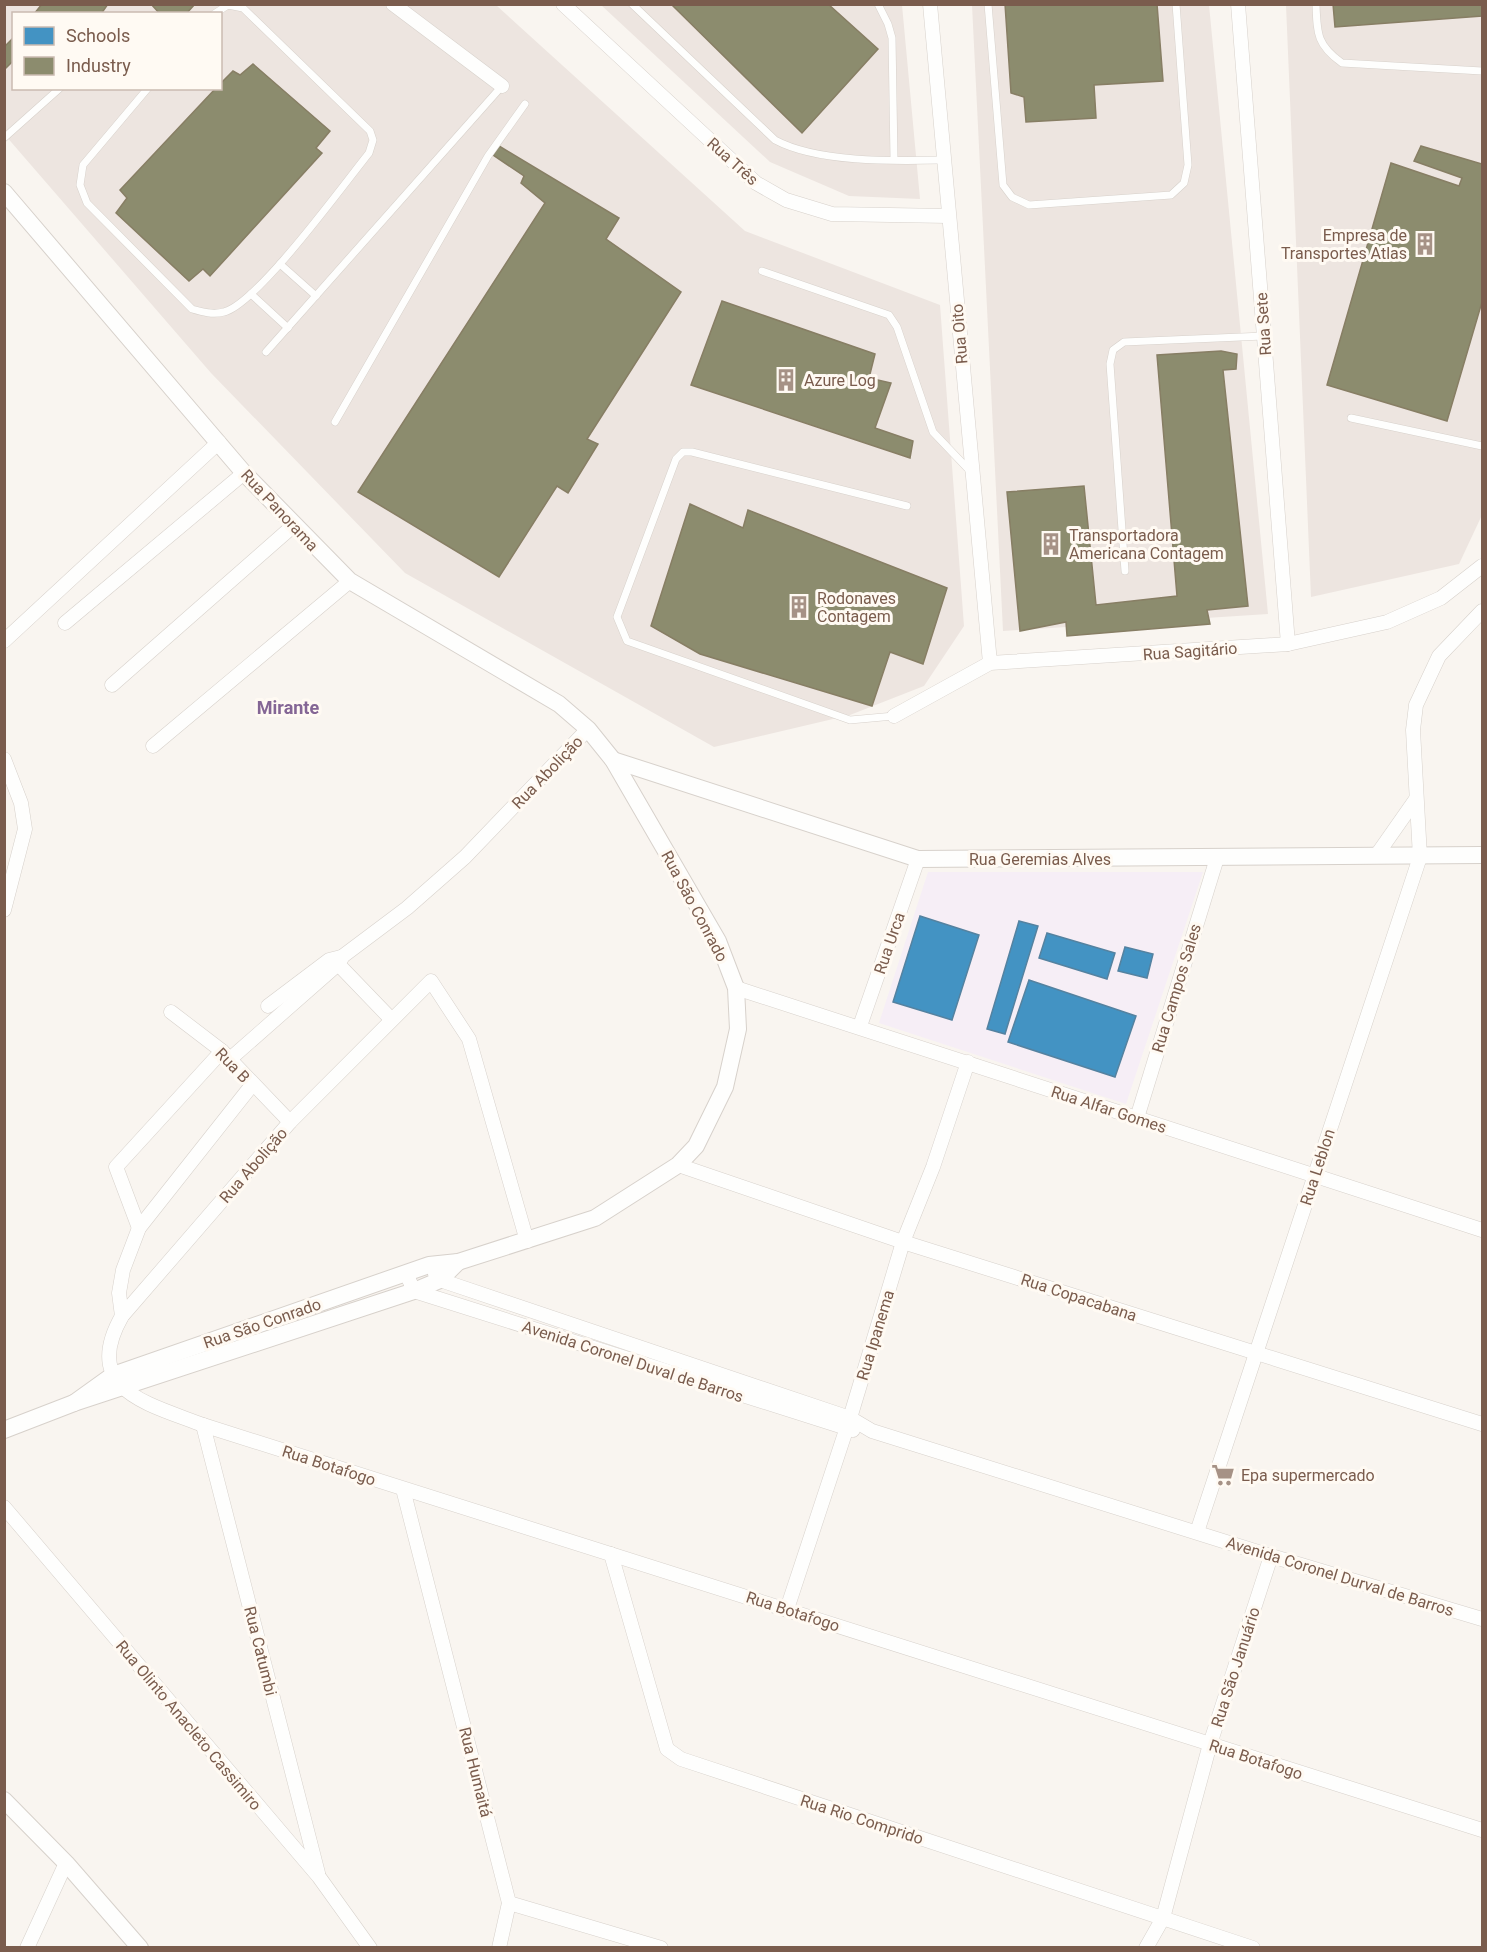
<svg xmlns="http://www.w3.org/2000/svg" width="1487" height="1952" font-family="Roboto,sans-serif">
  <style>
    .industrial { fill: #ede5e0; fill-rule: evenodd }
    .education { fill: #f6eef6 }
    .schools { fill: #4393c3; stroke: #5482a0; stroke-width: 1.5 }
    .industry { fill: #8c8c6e; stroke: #877e64; stroke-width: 1.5 }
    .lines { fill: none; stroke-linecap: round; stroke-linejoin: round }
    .service-casing { stroke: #d7d1cb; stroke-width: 8 }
    .minor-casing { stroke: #d7d1cb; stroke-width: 15 }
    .tertiary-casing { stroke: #d7d1cb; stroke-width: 18 }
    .service { stroke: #fefefd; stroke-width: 7 }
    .minor { stroke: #fefefd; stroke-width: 14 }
    .tertiary { stroke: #fefefd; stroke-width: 16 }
    .labels { text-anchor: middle; stroke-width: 6; stroke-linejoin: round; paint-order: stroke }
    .street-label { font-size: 16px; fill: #7a5c4d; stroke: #fffaf3 }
    .poi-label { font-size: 16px; fill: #7a5c4d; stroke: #fffaf3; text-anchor: start }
    .neighbourhood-label { font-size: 18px; font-weight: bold; fill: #846695; stroke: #fffaf3 }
  </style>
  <rect width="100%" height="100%" fill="#f9f5f0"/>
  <g class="industrial">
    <path d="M4,5H496L745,231L940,305L964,626L924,686L850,715L714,747L405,573L211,373L5,135ZM14,14H220V88H14Z"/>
    <polygon points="601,5 902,5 920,199 849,196 770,162"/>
    <polygon points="972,5 1209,5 1268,614 1003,631"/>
    <polygon points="1286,5 1482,5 1482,515 1459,564 1311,597"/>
  </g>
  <polygon class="education" points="928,872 1203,872 1126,1104 879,1023"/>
  <g class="schools">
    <polygon points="920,916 979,935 952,1020 893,1002"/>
    <polygon points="1019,921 1038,926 1005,1034 987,1029"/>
    <polygon points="1047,933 1115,953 1107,979 1039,958"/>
    <polygon points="1125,947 1153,954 1147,978 1118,971"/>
    <polygon points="1029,980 1136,1016 1115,1077 1008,1042"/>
  </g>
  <g class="industry">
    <polygon points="42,4 108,4 101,14 34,14"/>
    <polygon points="151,4 195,4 186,14 160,14"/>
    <polygon points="671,4 828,4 878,49 802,133"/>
    <polygon points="1005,4 1157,4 1163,81 1094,85 1096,118 1026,122 1024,97 1011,93"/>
    <polygon points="1333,4 1482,4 1482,16 1335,27"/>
    <polygon points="14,37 14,60 4,70 4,47"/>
    <polygon points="253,64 330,131 316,148 322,153 210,276 203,269 189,281 116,213 127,198 120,190 216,88 220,88 220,84 233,71 240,75"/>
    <polygon points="499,146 619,218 606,239 681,292 587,439 598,444 568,493 557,486 499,577 358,492 545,203 521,183 524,176 493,155"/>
    <polygon points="1421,146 1482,164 1482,302 1447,421 1327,385 1391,163 1459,186 1462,178 1414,161"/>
    <polygon points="722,301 875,354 869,378 891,383 875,428 913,441 910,458 691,385"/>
    <polygon points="1221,351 1237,354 1236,369 1223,370 1248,606 1207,610 1210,624 1067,636 1066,622 1020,631 1007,492 1084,486 1096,605 1177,596 1157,355"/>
    <polygon points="690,504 743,528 748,510 947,588 923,664 890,652 872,706 700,654 651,626"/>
  </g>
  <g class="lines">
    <g class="service-casing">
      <g id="service">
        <path d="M632,4L775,140C818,163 894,161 943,160"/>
        <polyline points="878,4 888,24 892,38 894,159"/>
        <polyline points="988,4 1003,185 1012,197 1029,205 1171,195 1184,183 1188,165 1176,4"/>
        <path d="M1316,4C1317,34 1317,45 1342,63L1482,71"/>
        <path d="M148,88L83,165L80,185L87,203L192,309C202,312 213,315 224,312C257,304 344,184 369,153L373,140L370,131L243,8L228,5L214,14"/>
        <polyline points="4,138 60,88"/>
        <polyline points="280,264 316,296"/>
        <polyline points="762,271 889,315 897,327 933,432 971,472"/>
        <polyline points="251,294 288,328"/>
        <polyline points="266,352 502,86"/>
        <polyline points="1351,418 1482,446"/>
        <polyline points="335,422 488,156 525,104"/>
        <polyline points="1125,571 1110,364 1113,350 1124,342 1264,336"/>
        <polyline points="894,716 850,720 627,641 617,617 676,459 683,452 692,452 907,506"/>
      </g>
    </g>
    <g class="minor-casing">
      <g id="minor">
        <polyline points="393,4 502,86"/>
        <polyline points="563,4 756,183 786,200 832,214 948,216"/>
        <polyline points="930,4 990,663"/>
        <polyline points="1238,4 1288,644"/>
        <polyline points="65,623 244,473"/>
        <polyline points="4,641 219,442"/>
        <polyline points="112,685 293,526"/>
        <polyline points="894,716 990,663 1288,644 1387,622 1441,598 1482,566"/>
        <polyline points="153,746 350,581"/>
        <polyline points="4,759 21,803 25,829 4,910"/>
        <polyline points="1376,856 1416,799"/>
        <polyline points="736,988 1482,1230"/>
        <polyline points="268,1006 329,960 341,957"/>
        <polyline points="171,1012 222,1051 290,1122"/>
        <polyline points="391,1019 338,964 343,956 407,908 465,857 588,729"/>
        <polyline points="860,1026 918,859"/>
        <polyline points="230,1059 338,964"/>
        <polyline points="1137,1118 1217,858"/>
        <polyline points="678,1165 903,1242 1482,1424"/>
        <polyline points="139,1228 116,1167 222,1051"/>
        <path d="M527,1241L469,1039L431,981L290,1122L122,1316C80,1390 149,1404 203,1425L1482,1830"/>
        <polyline points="406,1273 414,1291 853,1430"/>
        <polyline points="435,1274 440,1280 850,1418 872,1431 1271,1556 1482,1619"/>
        <polyline points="122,1316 119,1293 123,1270 139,1228 252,1085"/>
        <polyline points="203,1425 318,1873"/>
        <polyline points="403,1489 509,1903 499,1948"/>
        <polyline points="4,1507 319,1877 370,1948"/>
        <polyline points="1197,1532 1420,857 1413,730 1416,705 1439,656 1482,611"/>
        <polyline points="611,1554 667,1749 681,1759 1253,1948"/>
        <polyline points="787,1609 850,1418 903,1242 933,1167 968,1062"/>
        <polyline points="509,1903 661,1948"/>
        <polyline points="27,1948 66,1863"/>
        <polyline points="1146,1948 1163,1918 1210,1744 1271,1556"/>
      </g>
    </g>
    <g class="tertiary-casing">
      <g id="tertiary">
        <polyline points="4,192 244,473 350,581 559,704 588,729 613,760 718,941 736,988 738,1029 725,1087 696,1146 678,1165 595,1218 458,1262 429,1265 113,1375 74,1403"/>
        <polyline points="613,760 918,859 1482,855"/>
        <polyline points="4,1430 74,1403 414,1291 440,1280 458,1262"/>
        <polyline points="4,1800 66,1863 140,1948"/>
      </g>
    </g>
    <use href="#service" class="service"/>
    <use href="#minor" class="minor"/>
    <use href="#tertiary" class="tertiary"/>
  </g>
  <defs>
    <g id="building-bare" transform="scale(1.8)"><path d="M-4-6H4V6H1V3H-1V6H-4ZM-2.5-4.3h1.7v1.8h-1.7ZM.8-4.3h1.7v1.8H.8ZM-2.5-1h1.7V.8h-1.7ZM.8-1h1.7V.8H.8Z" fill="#a69286" stroke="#fffaf3" stroke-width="2.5" paint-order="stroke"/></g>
    <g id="supermarket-bare" transform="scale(1.8)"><path d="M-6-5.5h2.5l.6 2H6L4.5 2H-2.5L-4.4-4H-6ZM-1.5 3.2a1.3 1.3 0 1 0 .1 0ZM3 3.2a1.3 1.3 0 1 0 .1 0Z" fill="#a69286" stroke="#fffaf3" stroke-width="2.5" paint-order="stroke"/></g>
  </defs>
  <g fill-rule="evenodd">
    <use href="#building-bare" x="1425" y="244"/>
    <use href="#building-bare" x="786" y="380"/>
    <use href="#building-bare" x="1051" y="544"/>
    <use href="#building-bare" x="799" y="607"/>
    <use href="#supermarket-bare" x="1223" y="1475"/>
  </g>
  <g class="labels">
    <g class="street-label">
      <text transform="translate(733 161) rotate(42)" y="6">Rua Três</text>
      <text transform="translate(1263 324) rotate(-94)" y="6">Rua Sete</text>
      <text transform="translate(959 334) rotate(-95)" y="6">Rua Oito</text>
      <text transform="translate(280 510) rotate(47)" y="6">Rua Panorama</text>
      <text transform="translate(1190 651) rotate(-4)" y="6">Rua Sagitário</text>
      <text transform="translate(547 772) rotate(-46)" y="6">Rua Abolição</text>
      <text x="1040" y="865">Rua Geremias Alves</text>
      <text transform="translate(695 906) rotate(62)" y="6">Rua São Conrado</text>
      <text transform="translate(889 943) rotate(-71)" y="6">Rua Urca</text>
      <text transform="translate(1176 988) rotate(-73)" y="6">Rua Campos Sales</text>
      <text transform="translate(233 1065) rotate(46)" y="6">Rua B</text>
      <text transform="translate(1109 1109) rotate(18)" y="6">Rua Alfar Gomes</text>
      <text transform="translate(253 1165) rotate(-49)" y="6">Rua Abolição</text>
      <text transform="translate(1317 1167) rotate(-72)" y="6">Rua Leblon</text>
      <text transform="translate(1079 1297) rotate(18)" y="6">Rua Copacabana</text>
      <text transform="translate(262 1323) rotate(-19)" y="6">Rua São Conrado</text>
      <text transform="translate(875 1335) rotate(-73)" y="6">Rua Ipanema</text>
      <text transform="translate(633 1361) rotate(18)" y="6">Avenida Coronel Duval de Barros</text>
      <text transform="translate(329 1465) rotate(18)" y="6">Rua Botafogo</text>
      <text transform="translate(1340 1576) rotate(17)" y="6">Avenida Coronel Durval de Barros</text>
      <text transform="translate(793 1611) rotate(18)" y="6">Rua Botafogo</text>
      <text transform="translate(261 1651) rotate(76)" y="6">Rua Catumbi</text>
      <text transform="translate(1235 1667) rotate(-72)" y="6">Rua São Januário</text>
      <text transform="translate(189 1725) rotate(50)" y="6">Rua Olinto Anacleto Cassimiro</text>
      <text transform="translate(1256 1759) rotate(18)" y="6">Rua Botafogo</text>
      <text transform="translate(476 1772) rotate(76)" y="6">Rua Humaitá</text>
      <text transform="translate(862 1819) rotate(18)" y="6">Rua Rio Comprido</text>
    </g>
    <g class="poi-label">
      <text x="1407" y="241" text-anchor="end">Empresa de<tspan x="1407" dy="18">Transportes Atlas</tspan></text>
      <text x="804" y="386">Azure Log</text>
      <text x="1069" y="541">Transportadora<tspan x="1069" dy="18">Americana Contagem</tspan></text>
      <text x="817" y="604">Rodonaves<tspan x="817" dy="18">Contagem</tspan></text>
      <text x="1241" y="1481">Epa supermercado</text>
    </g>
    <g class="neighbourhood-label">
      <text x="288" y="714">Mirante</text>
    </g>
  </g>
  <rect width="1487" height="1952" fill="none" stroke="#7a5c4d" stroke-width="12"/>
  <rect x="12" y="12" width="210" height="78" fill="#fffaf3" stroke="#cabbb1" stroke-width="1.5"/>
  <rect x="24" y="27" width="30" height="18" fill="#4393c3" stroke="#cabbb1" stroke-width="1.5"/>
  <text x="66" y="42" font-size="18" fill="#7a5c4d">Schools</text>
  <rect x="24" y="57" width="30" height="18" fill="#8c8c6e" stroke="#cabbb1" stroke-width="1.5"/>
  <text x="66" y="72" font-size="18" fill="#7a5c4d">Industry</text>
</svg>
